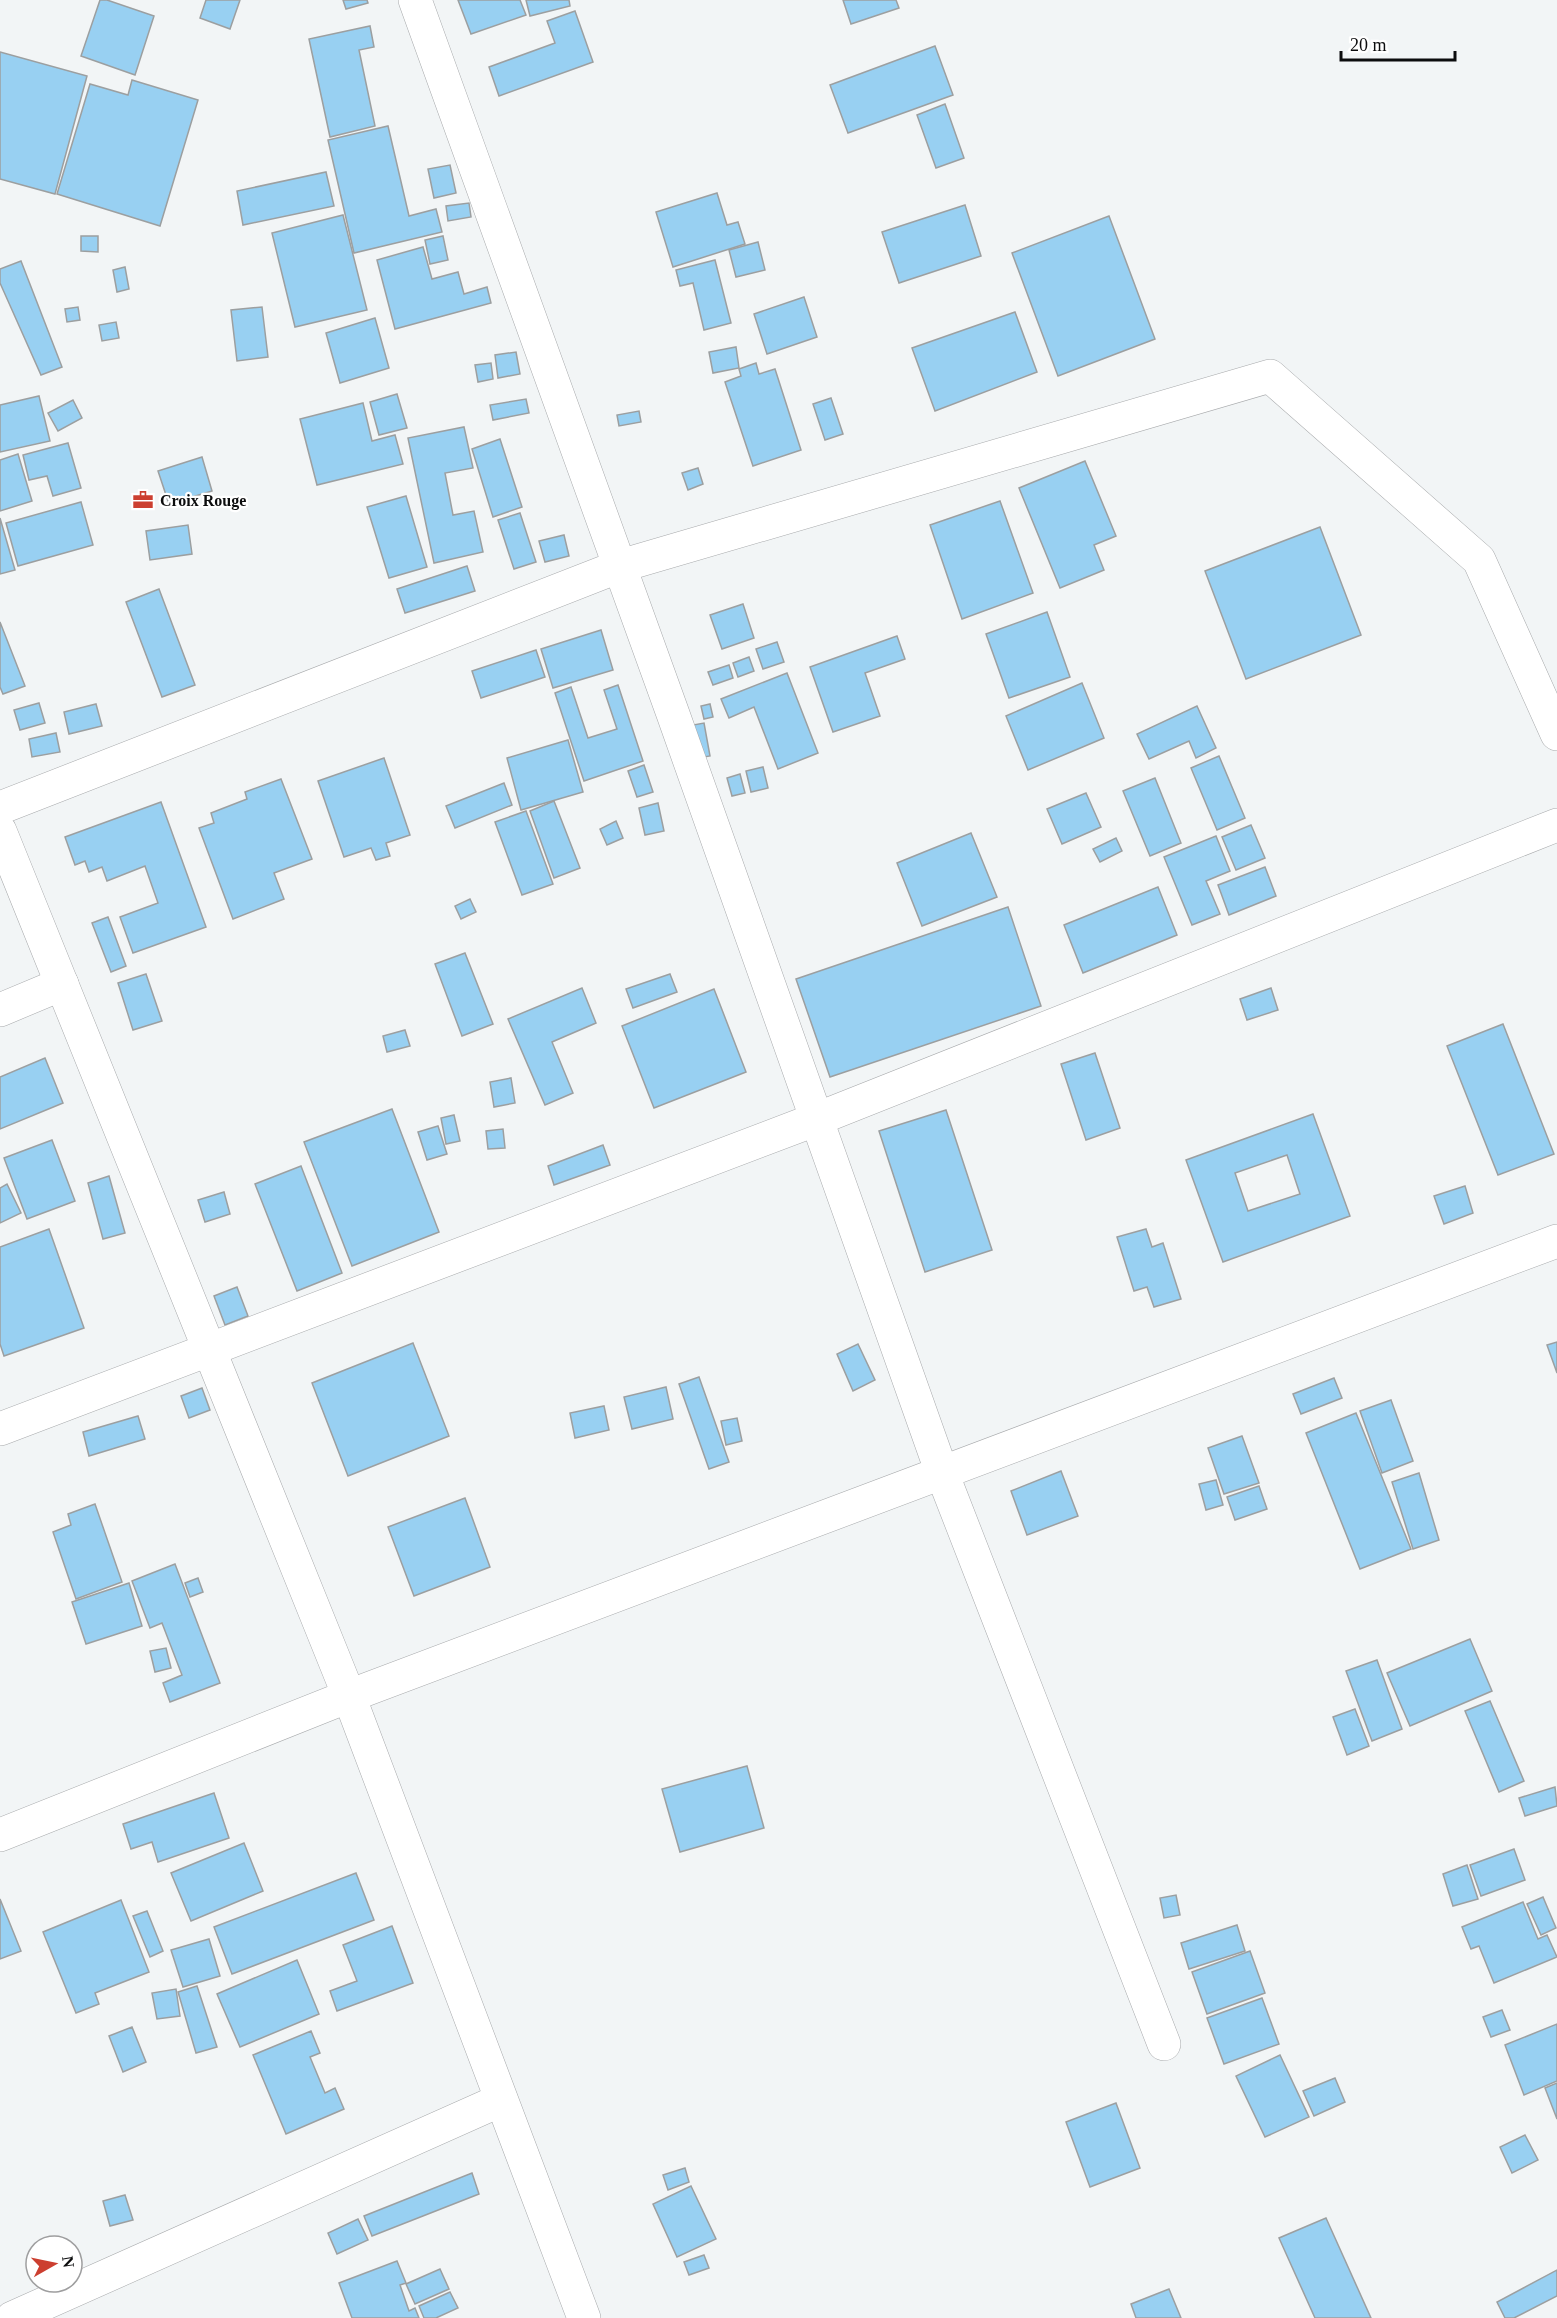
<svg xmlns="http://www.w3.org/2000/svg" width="1557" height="2318" font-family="'Times New Roman',serif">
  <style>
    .building { fill: #98d0f2; stroke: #9c9fa0; stroke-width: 1.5; fill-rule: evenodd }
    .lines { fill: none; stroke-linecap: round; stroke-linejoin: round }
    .street-casing { stroke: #a8aaac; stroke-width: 34 }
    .street { stroke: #fff; stroke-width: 33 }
    .labels { text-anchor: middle; stroke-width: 4.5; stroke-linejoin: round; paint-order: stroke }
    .poi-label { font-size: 16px; font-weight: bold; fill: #0c0d0e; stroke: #fff; text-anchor: start }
  </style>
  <rect width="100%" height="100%" fill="#f2f5f6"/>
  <g class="building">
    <polygon points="100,0 107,0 154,16 135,75 81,56"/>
    <polygon points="206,0 240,0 230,29 200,18"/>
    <polygon points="343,0 367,0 368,3 346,9"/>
    <polygon points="458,0 520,0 526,15 471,34"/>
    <polygon points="526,0 569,0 570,6 530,16"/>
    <polygon points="843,0 896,0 899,8 851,24"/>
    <polygon points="575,11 593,62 499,96 489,67 555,43 547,21"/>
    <polygon points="370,26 374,47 359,50 375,126 330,137 309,39"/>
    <polygon points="935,46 953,95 848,133 830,85"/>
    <polygon points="0,52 87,76 55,194 0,179"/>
    <polygon points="132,80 198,100 160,226 57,194 90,84 128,95"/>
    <polygon points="945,104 964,158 936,168 917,115"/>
    <polygon points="388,126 409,216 436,209 442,232 354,253 328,140"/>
    <polygon points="450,165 456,193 434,198 428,169"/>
    <polygon points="326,172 334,206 243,225 237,191"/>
    <polygon points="717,193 727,225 738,222 745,244 673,267 656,212"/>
    <polygon points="469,203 471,217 448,221 446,206"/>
    <polygon points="965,205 981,256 899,283 882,232"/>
    <polygon points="343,215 367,310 295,327 272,233"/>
    <polygon points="1109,216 1155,339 1058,376 1012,253"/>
    <polygon points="81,236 98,236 98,252 81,251"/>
    <polygon points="443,236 448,260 430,264 425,240"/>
    <polygon points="758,242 765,270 736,277 729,250"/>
    <polygon points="423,247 432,279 458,272 464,294 487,287 491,303 395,329 377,260"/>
    <polygon points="715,260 731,323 704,330 693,283 680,286 676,270"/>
    <polygon points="21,261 62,367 41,375 0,283 0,269"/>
    <polygon points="125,267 129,289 117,292 113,270"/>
    <polygon points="804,297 817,337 767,354 754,314"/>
    <polygon points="78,307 80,320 67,322 65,309"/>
    <polygon points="262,307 268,357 237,361 231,310"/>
    <polygon points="1015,312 1037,372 935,411 912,348"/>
    <polygon points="375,318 389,368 340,383 326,333"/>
    <polygon points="116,322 119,338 102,341 99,325"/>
    <polygon points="736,347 739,368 713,373 709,352"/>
    <polygon points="516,352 520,374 498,378 495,355"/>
    <polygon points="491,363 493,379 478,382 475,365"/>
    <polygon points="756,363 759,374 775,369 801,450 753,466 725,382 741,376 739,369"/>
    <polygon points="397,394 407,428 379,435 370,402"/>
    <polygon points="39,396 50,441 0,452 0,405"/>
    <polygon points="831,398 843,434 825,440 813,404"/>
    <polygon points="526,399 529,413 493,420 490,405"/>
    <polygon points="73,400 82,418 58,431 48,413"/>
    <polygon points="363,403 372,441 395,435 403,464 317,485 300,419"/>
    <polygon points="639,411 641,422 619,426 617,415"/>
    <polygon points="464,427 473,468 445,473 453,515 474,511 483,552 434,563 408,438"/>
    <polygon points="500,439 522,507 493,517 472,449"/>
    <polygon points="68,443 81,488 53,496 47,476 29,480 23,455"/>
    <polygon points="18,454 32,501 0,511 0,460"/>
    <polygon points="202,457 212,491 169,504 158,471"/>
    <polygon points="1085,461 1116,536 1094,545 1104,570 1060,588 1019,488"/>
    <polygon points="698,468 703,484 688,490 682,473"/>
    <polygon points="406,496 427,567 389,578 367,507"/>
    <polygon points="1000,501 1033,593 962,619 930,525"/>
    <polygon points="81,502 93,545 18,566 6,523"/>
    <polygon points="520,513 536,562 514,569 498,520"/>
    <polygon points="0,518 15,570 0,574"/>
    <polygon points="188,525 192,554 150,560 146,531"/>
    <polygon points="1320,527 1361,635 1246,679 1205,571"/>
    <polygon points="564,535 569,556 545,562 539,541"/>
    <polygon points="467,566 475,591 405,613 397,589"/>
    <polygon points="159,589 195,685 162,697 126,602"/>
    <polygon points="743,604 754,638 722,649 710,615"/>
    <polygon points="1047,612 1070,677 1009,698 986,634"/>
    <polygon points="0,622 25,686 3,694 0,687"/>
    <polygon points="601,630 613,670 553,688 541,649"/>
    <polygon points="897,636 905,659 865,673 880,716 833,732 810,667"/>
    <polygon points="777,642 784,662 763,669 756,649"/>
    <polygon points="536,650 545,677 481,698 472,671"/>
    <polygon points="749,657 754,671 738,677 733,663"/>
    <polygon points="729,665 733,678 713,685 708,672"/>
    <polygon points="787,673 818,753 778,769 754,707 729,718 721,699"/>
    <polygon points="1082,683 1104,738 1028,770 1006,716"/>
    <polygon points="618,685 643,761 584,781 555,693 571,687 588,738 617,729 604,690"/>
    <polygon points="39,703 45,723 20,730 14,710"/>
    <polygon points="96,704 102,726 69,734 64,712"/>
    <polygon points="710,704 713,717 704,719 701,706"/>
    <polygon points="1197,706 1216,748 1196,758 1189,741 1149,759 1137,734"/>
    <polygon points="704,723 710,756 698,758 693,725"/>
    <polygon points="56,733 60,752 32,757 29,739"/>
    <polygon points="568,740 583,792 521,810 507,758"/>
    <polygon points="1219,756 1245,818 1217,830 1191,768"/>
    <polygon points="384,758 410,835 386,843 390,856 376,860 371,848 344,857 318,781"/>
    <polygon points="644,765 653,792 637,797 628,771"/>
    <polygon points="763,767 768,788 751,792 746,771"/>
    <polygon points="740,774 745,793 732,796 727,778"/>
    <polygon points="1155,778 1181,843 1150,856 1123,791"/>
    <polygon points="281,779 312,859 274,873 284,899 233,919 199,828 214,823 211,813 247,799 245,792"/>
    <polygon points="504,783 512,805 455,828 446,806"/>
    <polygon points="1086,793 1101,827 1062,844 1047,809"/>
    <polygon points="554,801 580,868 554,878 530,811"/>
    <polygon points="161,802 206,927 133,953 120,917 158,903 145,866 107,881 102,867 89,872 85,861 75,865 65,837"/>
    <polygon points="658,803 664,831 645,835 639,808"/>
    <polygon points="526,811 553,884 522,895 495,822"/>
    <polygon points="616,821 623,838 607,845 600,829"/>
    <polygon points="1251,825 1265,858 1236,870 1222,837"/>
    <polygon points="971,833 997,897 922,926 897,863"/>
    <polygon points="1216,836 1230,871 1206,881 1220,914 1192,925 1164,857"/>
    <polygon points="1116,838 1122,851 1100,862 1093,849"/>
    <polygon points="1265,867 1276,896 1229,915 1218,885"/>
    <polygon points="1158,887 1177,935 1083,973 1064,925"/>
    <polygon points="470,899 476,912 461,919 455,906"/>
    <polygon points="1008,907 1041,1006 830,1077 796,979"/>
    <polygon points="108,917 126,966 111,972 92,923"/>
    <polygon points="465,953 493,1024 462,1036 435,964"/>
    <polygon points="146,974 162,1021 133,1030 118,983"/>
    <polygon points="670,974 677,992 633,1008 626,989"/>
    <polygon points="582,988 596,1023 552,1042 573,1093 545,1105 508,1019"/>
    <polygon points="1271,988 1278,1010 1247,1020 1240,999"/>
    <polygon points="714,989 746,1072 654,1108 622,1026"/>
    <polygon points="1503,1024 1554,1154 1498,1175 1447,1046"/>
    <polygon points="405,1030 410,1046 387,1052 383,1036"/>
    <polygon points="1095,1053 1120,1128 1086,1140 1061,1064"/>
    <polygon points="45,1058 63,1103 0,1129 0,1077"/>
    <polygon points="511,1078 515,1103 494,1107 490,1082"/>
    <polygon points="392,1109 439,1232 352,1266 304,1142"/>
    <polygon points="946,1110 992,1250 925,1272 879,1131"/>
    <path d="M1313,1114L1350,1216L1223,1262L1186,1160ZM1287,1155L1300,1194L1248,1211L1235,1173Z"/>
    <polygon points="454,1115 460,1141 446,1144 441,1118"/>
    <polygon points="438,1126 447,1154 427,1160 418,1132"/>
    <polygon points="503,1129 505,1148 488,1149 486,1131"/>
    <polygon points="52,1140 75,1201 27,1219 4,1158"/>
    <polygon points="603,1145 610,1165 554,1185 548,1166"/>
    <polygon points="301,1166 342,1273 297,1291 255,1184"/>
    <polygon points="109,1176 125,1233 103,1239 88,1183"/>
    <polygon points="7,1184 21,1213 0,1223 0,1188"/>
    <polygon points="1465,1186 1473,1213 1444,1224 1434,1196"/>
    <polygon points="224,1192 230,1214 205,1222 198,1200"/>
    <polygon points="49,1229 84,1328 4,1356 0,1344 0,1247"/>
    <polygon points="1146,1229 1152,1247 1163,1243 1181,1299 1154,1307 1147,1287 1134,1291 1117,1237"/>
    <polygon points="237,1287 248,1316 225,1325 214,1296"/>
    <polygon points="1557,1342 1557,1373 1547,1345"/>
    <polygon points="413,1343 449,1436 348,1476 312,1383"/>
    <polygon points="858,1344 875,1380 853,1391 837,1354"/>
    <polygon points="699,1377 729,1462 709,1469 679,1384"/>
    <polygon points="1334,1378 1342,1398 1301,1414 1293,1394"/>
    <polygon points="666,1387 673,1419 632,1429 624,1397"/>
    <polygon points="202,1388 210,1410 189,1418 181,1396"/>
    <polygon points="1391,1400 1413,1461 1382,1473 1360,1411"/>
    <polygon points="604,1406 609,1430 575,1438 570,1413"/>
    <polygon points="1356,1413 1411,1549 1360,1569 1306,1433"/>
    <polygon points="138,1416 145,1439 89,1456 83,1432"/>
    <polygon points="737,1418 742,1441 726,1445 721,1421"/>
    <polygon points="1242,1436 1259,1483 1224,1494 1208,1448"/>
    <polygon points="1061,1471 1078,1516 1027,1535 1011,1491"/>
    <polygon points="1419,1473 1439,1540 1413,1549 1392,1482"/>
    <polygon points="1216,1480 1223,1505 1206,1510 1199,1484"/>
    <polygon points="1259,1486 1267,1509 1235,1520 1227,1497"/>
    <polygon points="465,1498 490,1567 414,1596 388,1527"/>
    <polygon points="95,1504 122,1582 76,1599 53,1532 71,1525 68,1514"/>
    <polygon points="175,1564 220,1683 170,1702 163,1683 182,1675 162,1623 150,1628 132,1581"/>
    <polygon points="198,1578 203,1592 190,1597 185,1583"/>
    <polygon points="129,1583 142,1626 86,1644 72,1602"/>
    <polygon points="1470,1639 1492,1691 1410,1726 1387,1673"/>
    <polygon points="166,1648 171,1668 155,1672 150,1651"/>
    <polygon points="1377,1660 1402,1729 1372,1741 1346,1671"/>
    <polygon points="1490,1701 1524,1781 1499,1792 1465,1711"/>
    <polygon points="1355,1709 1369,1746 1347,1755 1333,1717"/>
    <polygon points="747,1766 764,1828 680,1852 662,1789"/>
    <polygon points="1555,1787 1557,1806 1525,1816 1519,1798"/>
    <polygon points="214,1793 229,1838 158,1862 152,1842 131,1849 123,1824"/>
    <polygon points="244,1843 263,1891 191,1921 171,1873"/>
    <polygon points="1514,1849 1525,1880 1481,1896 1470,1865"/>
    <polygon points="1467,1865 1478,1899 1453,1906 1443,1874"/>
    <polygon points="356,1873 374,1920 232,1974 214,1927"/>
    <polygon points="1176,1895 1180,1915 1164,1918 1160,1898"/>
    <polygon points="1543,1897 1556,1928 1541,1935 1527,1904"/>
    <polygon points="0,1899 21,1951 0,1959"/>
    <polygon points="121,1900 149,1972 95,1993 99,2004 76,2013 43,1932"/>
    <polygon points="1523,1902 1538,1939 1547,1935 1557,1957 1494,1983 1479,1946 1471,1949 1462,1927"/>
    <polygon points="147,1911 163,1951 150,1957 133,1916"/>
    <polygon points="1237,1925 1245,1951 1189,1969 1181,1943"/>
    <polygon points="392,1926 413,1983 337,2011 330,1991 357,1981 343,1945"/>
    <polygon points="209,1939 220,1976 183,1987 171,1950"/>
    <polygon points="1250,1951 1265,1993 1207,2014 1192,1972"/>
    <polygon points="297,1960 319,2014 240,2047 217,1994"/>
    <polygon points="197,1986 217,2047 196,2053 178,1992"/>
    <polygon points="176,1989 180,2016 157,2019 152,1993"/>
    <polygon points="1262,1998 1279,2044 1224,2064 1207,2018"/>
    <polygon points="1502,2010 1510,2030 1491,2037 1483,2017"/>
    <polygon points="1557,2024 1557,2081 1524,2095 1505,2045"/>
    <polygon points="132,2027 146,2062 123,2072 109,2036"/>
    <polygon points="311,2031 320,2053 310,2057 325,2093 335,2088 344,2109 286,2134 253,2055"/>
    <polygon points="1280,2055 1309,2117 1265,2137 1236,2076"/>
    <polygon points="1335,2078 1345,2102 1314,2116 1303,2091"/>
    <polygon points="1557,2083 1557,2119 1545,2088"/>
    <polygon points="1116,2103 1140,2168 1090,2187 1066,2122"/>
    <polygon points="1525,2135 1538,2160 1512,2173 1500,2147"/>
    <polygon points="685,2168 689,2182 668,2190 663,2175"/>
    <polygon points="472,2173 479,2194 372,2236 364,2216"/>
    <polygon points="691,2186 716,2239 677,2257 653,2204"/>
    <polygon points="125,2195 133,2220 110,2226 103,2201"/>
    <polygon points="1326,2218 1371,2318 1315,2318 1279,2238"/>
    <polygon points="358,2219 368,2240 337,2254 328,2233"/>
    <polygon points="704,2255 709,2268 689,2275 684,2262"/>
    <polygon points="397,2261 406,2283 400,2285 409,2311 415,2308 419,2318 352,2318 339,2283"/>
    <polygon points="440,2269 449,2289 415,2304 406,2284"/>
    <polygon points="1557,2270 1557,2296 1514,2318 1505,2318 1497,2302"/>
    <polygon points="1169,2289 1181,2318 1136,2318 1131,2304"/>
    <polygon points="450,2292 458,2308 436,2318 424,2318 419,2306"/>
  </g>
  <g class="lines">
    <g class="street-casing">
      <g id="street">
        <polyline points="415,0 673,714 942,1473 1164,2044"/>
        <polyline points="0,808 620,566 1270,376 1479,560 1557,734"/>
        <polyline points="0,831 349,1696 584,2318"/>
        <polyline points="0,1010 62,984"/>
        <polyline points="0,1429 817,1119 1557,825"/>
        <polyline points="0,1835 349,1696 1557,1241"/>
        <polyline points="12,2318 501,2100"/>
      </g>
    </g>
    <use href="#street" class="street"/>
  </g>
  <defs>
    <g id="office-bare" transform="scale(1.62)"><path d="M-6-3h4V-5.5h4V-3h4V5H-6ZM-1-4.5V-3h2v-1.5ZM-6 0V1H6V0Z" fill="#cc3f30" stroke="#fff" stroke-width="2.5" paint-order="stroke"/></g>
  </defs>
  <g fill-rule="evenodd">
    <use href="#office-bare" x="143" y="500"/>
  </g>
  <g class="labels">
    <g class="poi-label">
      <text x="160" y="506">Croix Rouge</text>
    </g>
  </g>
  <g transform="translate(54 2264) rotate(81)"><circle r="28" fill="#ffffff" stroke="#9e9e9f" stroke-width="1.5"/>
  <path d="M0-4.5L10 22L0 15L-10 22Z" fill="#cc3f30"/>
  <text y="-9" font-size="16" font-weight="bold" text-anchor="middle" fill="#0c0d0e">N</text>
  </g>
  <path d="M1341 51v9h114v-9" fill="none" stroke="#0c0d0e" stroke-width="3"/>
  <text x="1350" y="51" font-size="18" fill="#0c0d0e" stroke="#ffffff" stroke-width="4.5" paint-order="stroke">20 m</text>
</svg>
